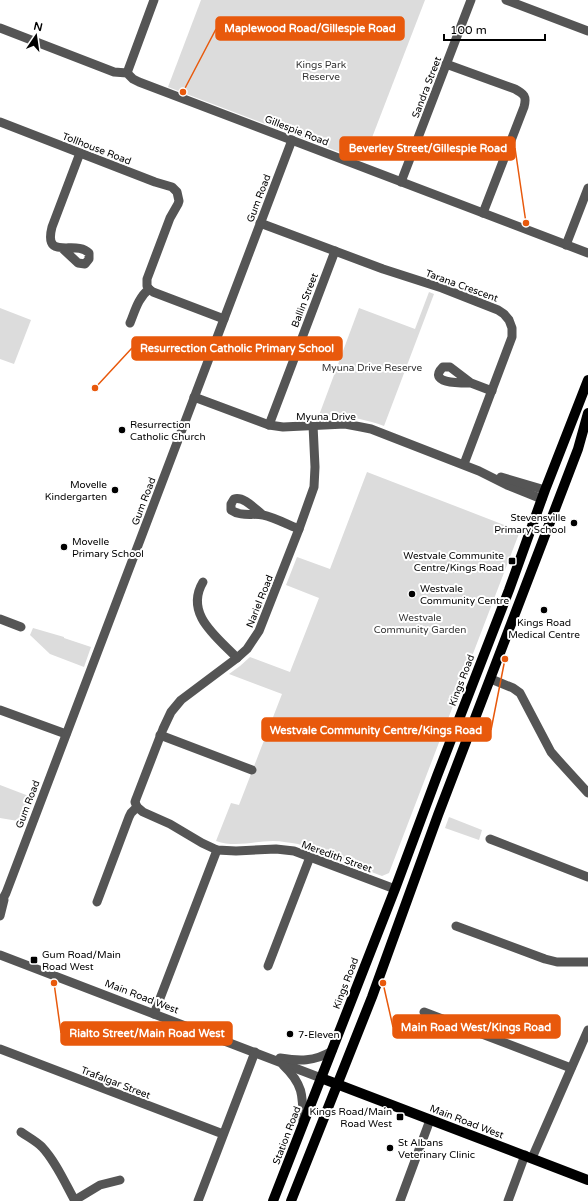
<svg xmlns="http://www.w3.org/2000/svg" width="588" height="1201" font-family="'Varela Round',sans-serif">
  <style>
    .green { fill: #dcdcdc }
    .lines { fill: none; stroke-linecap: round; stroke-linejoin: round }
    .minor { stroke: #555; stroke-width: 9 }
    .major { stroke: #000; stroke-width: 10 }
    .poi-dot { fill: #000; stroke: #fff; stroke-width: 1.5 }
    .labels { text-anchor: middle; stroke-width: 4; stroke-linejoin: round; paint-order: stroke }
    .park-label { font-size: 10px; fill: #333; stroke: #fff }
    .street-label { font-size: 10px; fill: #000; stroke: #fff }
    .poi-label { font-size: 10px; fill: #000; stroke: #fff; text-anchor: start }
    .leader { fill: none; stroke: #e8590c; stroke-width: 1.5 }
    .callout-dot { fill: #e8590c; stroke: #fff; stroke-width: 1.5 }
    .callout { fill: #e8590c; stroke: #e8590c; stroke-width: 1.5 }
    .callout-label { font-size: 11px; text-anchor: middle; font-weight: bold; fill: #fff }
  </style>
  <rect width="100%" height="100%" fill="#fff"/>
  <g class="green">
    <polygon points="201,0 425,0 363,161 168,87"/>
    <path d="M429,292L434,294L384,426C362,418 341,415 318,418L359,308L415,329Z"/>
    <polygon points="0,308 31,320 14,364 0,359"/>
    <path d="M367,472L520,531L389,873L382,876L298,844C290,843 282,841 273,841C254,841 236,848 216,841L231,803L239,805L282,694L229,674L240,666L250,657L290,672L319,598L286,585L297,557L330,569Z"/>
    <polygon points="33,628 64,637 64,638 91,647 84,667 50,654 30,635"/>
    <polygon points="0,785 34,798 24,822 0,818"/>
    <polygon points="449,817 482,830 479,840 445,828"/>
  </g>
  <g class="lines">
    <g class="minor">
      <polyline points="506,0 588,31"/>
      <polyline points="0,28 114,72 127,73 133,79 139,82 588,253"/>
      <path d="M446,64L515,89C524,94 527,96 524,107L483,213"/>
      <polyline points="127,73 154,0"/>
      <path d="M0,122L155,182L172,187L177,192L179,201L178,204L170,218L147,279V286L149,289C138,298 135,311 130,323"/>
      <polyline points="401,182 471,0"/>
      <polyline points="260,223 383,269 442,288 498,310 504,314 509,320 512,328 512,337 464,464"/>
      <polyline points="566,245 588,188"/>
      <path d="M63,249L78,263L85,264L89,259V253C76,239 43,262 52,227L80,153"/>
      <polyline points="149,289 153,292 224,319"/>
      <path d="M471,383C462,383 426,384 443,367H450L471,383L492,391"/>
      <polyline points="194,397 269,425 283,427 345,424 361,427 371,429 479,471 507,485 542,499"/>
      <polyline points="269,425 335,251"/>
      <polyline points="501,477 545,490"/>
      <path d="M263,515C255,509 244,496 234,499L231,504V510C241,517 252,513 263,515C273,517 289,525 299,529"/>
      <path d="M203,582C184,614 217,637 237,658"/>
      <polyline points="0,619 21,627"/>
      <polyline points="491,679 513,688 520,693 551,752 558,760 588,793"/>
      <polyline points="0,710 66,734"/>
      <polyline points="160,735 252,770"/>
      <polyline points="137,807 143,812 170,824 202,843 217,850 236,851 276,849 294,851 395,889"/>
      <polyline points="490,839 588,877"/>
      <polyline points="97,902 129,817 131,813 137,807 135,802 136,799 163,729 171,712 181,700 237,658 247,649 259,631 299,529 314,487 315,467 313,425"/>
      <polyline points="0,904 6,893 292,140"/>
      <polyline points="0,916 4,900"/>
      <polyline points="456,926 545,959 557,962 588,962"/>
      <polyline points="0,955 321,1078"/>
      <polyline points="268,966 310,857"/>
      <polyline points="424,1012 571,1068"/>
      <polyline points="154,1014 217,850"/>
      <polyline points="0,1049 223,1134"/>
      <path d="M280,1058C299,1061 314,1062 332,1051"/>
      <path d="M283,1065C303,1084 303,1095 303,1121"/>
      <path d="M21,1132C28,1137 36,1141 42,1147C56,1162 65,1183 75,1201"/>
      <polyline points="532,1158 588,1030"/>
      <polyline points="75,1200 100,1185 120,1180"/>
      <polyline points="198,1201 255,1052"/>
      <polyline points="400,1201 430,1120"/>
      <polyline points="508,1201 525,1155"/>
    </g>
    <g class="major">
      <polyline points="321,1078 588,1180"/>
      <polyline points="273,1201 395,889 437,776 509,590 545,490 588,380"/>
      <polyline points="291,1201 372,997 438,815 578,449 588,413"/>
    </g>
  </g>
  <g class="poi-dot">
    <circle cx="122" cy="430" r="4"/>
    <circle cx="115" cy="490" r="4"/>
    <circle cx="574" cy="523" r="4"/>
    <circle cx="64" cy="547" r="4"/>
    <rect x="508" y="557" width="8" height="8" rx="2"/>
    <circle cx="412" cy="594" r="4"/>
    <circle cx="544" cy="610" r="4"/>
    <rect x="30" y="956" width="8" height="8" rx="2"/>
    <circle cx="290" cy="1034" r="4"/>
    <rect x="396" y="1113" width="8" height="8" rx="2"/>
    <circle cx="390" cy="1148" r="4"/>
  </g>
  <g class="labels">
    <g class="park-label">
      <text x="321" y="68">Kings Park<tspan x="321" dy="12">Reserve</tspan></text>
      <text x="372" y="371">Myuna Drive Reserve</text>
      <text x="420" y="621">Westvale<tspan x="420" dy="12">Community Garden</tspan></text>
    </g>
    <g class="street-label">
      <text transform="translate(426 87) rotate(-69)" y="4">Sandra Street</text>
      <text transform="translate(297 130) rotate(21)" y="4">Gillespie Road</text>
      <text transform="translate(97 148) rotate(21)" y="4">Tollhouse Road</text>
      <text transform="translate(258 198) rotate(-69)" y="4">Gum Road</text>
      <text transform="translate(462 285) rotate(20)" y="4">Tarana Crescent</text>
      <text transform="translate(304 300) rotate(-69)" y="4">Ballin Street</text>
      <text x="326" y="420">Myuna Drive</text>
      <text transform="translate(143 501) rotate(-69)" y="4">Gum Road</text>
      <text transform="translate(259 601) rotate(-68)" y="4">Nariel Road</text>
      <text transform="translate(461 680) rotate(-69)" y="4">Kings Road</text>
      <text transform="translate(27 804) rotate(-69)" y="4">Gum Road</text>
      <text transform="translate(337 856) rotate(20)" y="4">Meredith Street</text>
      <text transform="translate(345 983) rotate(-69)" y="4">Kings Road</text>
      <text transform="translate(142 996) rotate(21)" y="4">Main Road West</text>
      <text transform="translate(116 1082) rotate(21)" y="4">Trafalgar Street</text>
      <text transform="translate(467 1121) rotate(21)" y="4">Main Road West</text>
      <text transform="translate(286 1135) rotate(-69)" y="4">Station Road</text>
    </g>
    <g class="poi-label">
      <text x="130" y="428">Resurrection<tspan x="130" dy="12">Catholic Church</tspan></text>
      <text x="107" y="488" text-anchor="end">Movelle<tspan x="107" dy="12">Kindergarten</tspan></text>
      <text x="566" y="521" text-anchor="end">Stevensville<tspan x="566" dy="12">Primary School</tspan></text>
      <text x="72" y="545">Movelle<tspan x="72" dy="12">Primary School</tspan></text>
      <text x="504" y="559" text-anchor="end">Westvale Communite<tspan x="504" dy="12">Centre/Kings Road</tspan></text>
      <text x="420" y="592">Westvale<tspan x="420" dy="12">Community Centre</tspan></text>
      <text x="544" y="626" text-anchor="middle">Kings Road<tspan x="544" dy="12">Medical Centre</tspan></text>
      <text x="42" y="958">Gum Road/Main<tspan x="42" dy="12">Road West</tspan></text>
      <text x="298" y="1038">7-Eleven</text>
      <text x="392" y="1115" text-anchor="end">Kings Road/Main<tspan x="392" dy="12">Road West</tspan></text>
      <text x="398" y="1146">St Albans<tspan x="398" dy="12">Veterinary Clinic</tspan></text>
    </g>
  </g>
  <path class="leader" d="M183 92L216 29M526 223L515 148M95 388L132 348M505 659L491 730M383 983L393 1027M54 983L61 1033"/>
  <g class="callout-dot">
    <circle cx="183" cy="92" r="4"/>
    <circle cx="526" cy="223" r="4"/>
    <circle cx="95" cy="388" r="4"/>
    <circle cx="505" cy="659" r="4"/>
    <circle cx="383" cy="983" r="4"/>
    <circle cx="54" cy="983" r="4"/>
  </g>
  <g class="callout">
    <rect x="216" y="17" width="188" height="23" rx="4"/>
    <rect x="340" y="137" width="175" height="23" rx="4"/>
    <rect x="132" y="337" width="210" height="23" rx="4"/>
    <rect x="262" y="718" width="229" height="23" rx="4"/>
    <rect x="393" y="1015" width="167" height="23" rx="4"/>
    <rect x="61" y="1022" width="171" height="23" rx="4"/>
  </g>
  <g class="callout-label">
    <text x="310" y="32">Maplewood Road/Gillespie Road</text>
    <text x="428" y="152">Beverley Street/Gillespie Road</text>
    <text x="237" y="352">Resurrection Catholic Primary School</text>
    <text x="376" y="734">Westvale Community Centre/Kings Road</text>
    <text x="476" y="1031">Main Road West/Kings Road</text>
    <text x="147" y="1037">Rialto Street/Main Road West</text>
  </g>
  <g transform="translate(36 36) rotate(13)" stroke="#ffffff" stroke-width="3" paint-order="stroke">
  <path d="M0-3L7 15L0 10L-7 15Z" fill="#000000"/>
  <text y="-6" font-size="11" font-weight="bold" text-anchor="middle" fill="#000000">N</text>
  </g>
  <path d="M444 34v6h101v-6" fill="none" stroke="#000000" stroke-width="2"/>
  <text x="450" y="34" font-size="12" fill="#000000" stroke="#ffffff" stroke-width="3" paint-order="stroke">100 m</text>
</svg>
